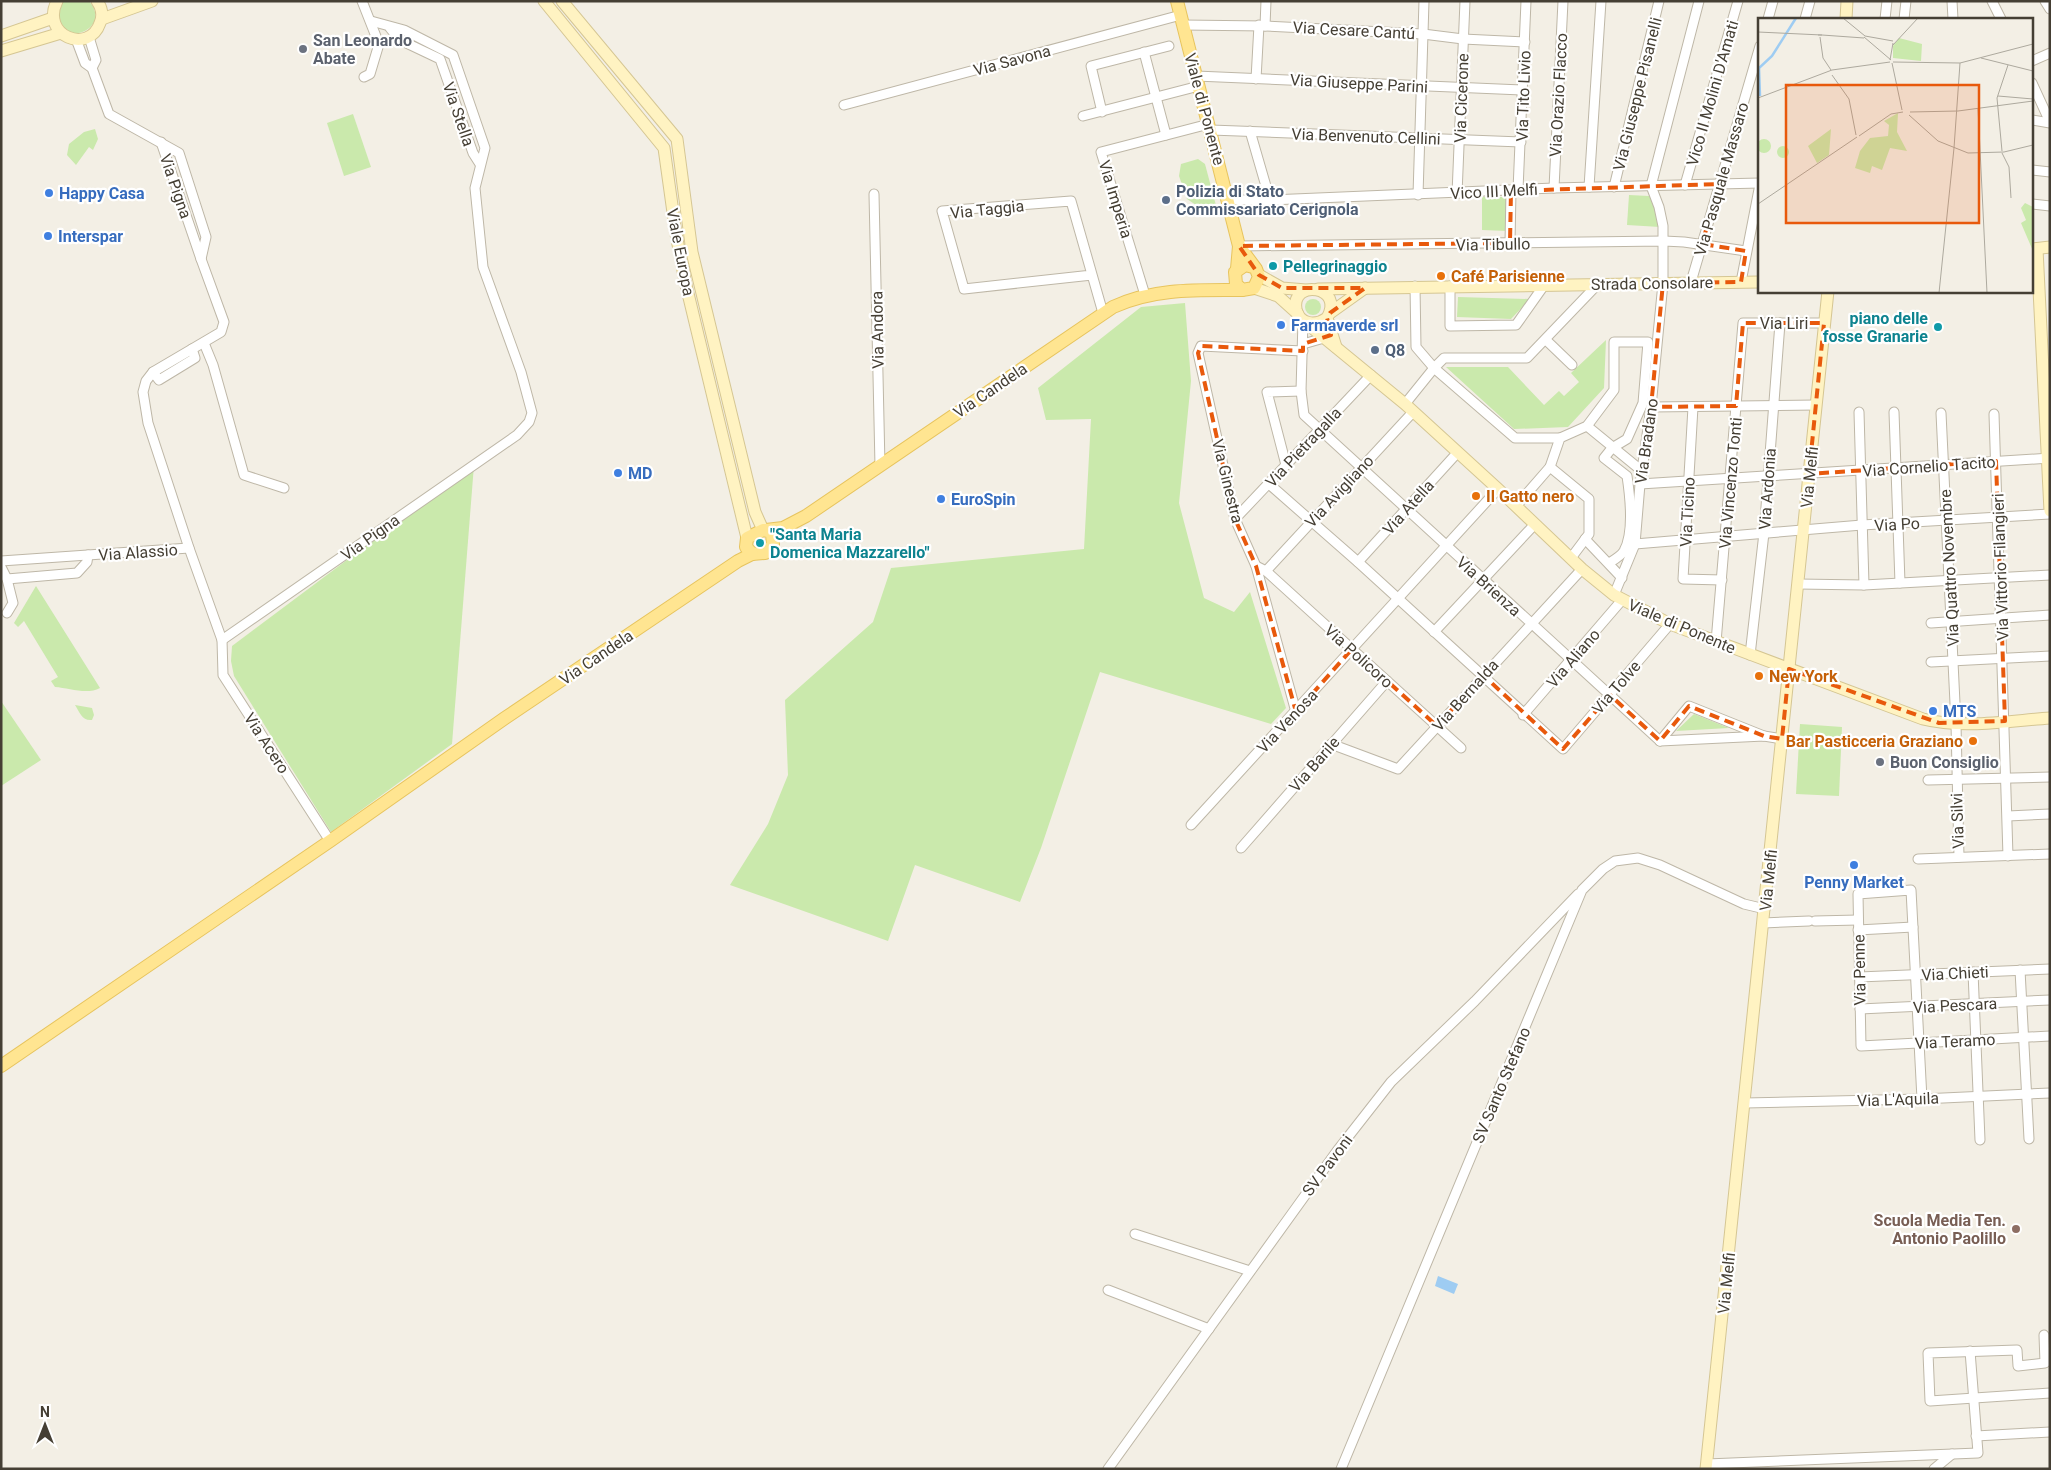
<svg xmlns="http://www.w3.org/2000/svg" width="2051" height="1470" font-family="Roboto,sans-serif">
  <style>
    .green { fill: #cae9ac }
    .water { fill: #9eccf2 }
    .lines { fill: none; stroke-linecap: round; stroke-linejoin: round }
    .street-casing { stroke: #beb7a7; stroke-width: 11 }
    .secondary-casing { stroke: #d5c693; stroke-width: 13 }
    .primary-casing { stroke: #e7c45e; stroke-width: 14 }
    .street { stroke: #fff; stroke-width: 9 }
    .secondary { stroke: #fff3c2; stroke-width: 11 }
    .primary { stroke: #ffe591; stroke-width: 12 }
    .marked { fill: none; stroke: #e8590c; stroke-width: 4; stroke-dasharray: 10 6; stroke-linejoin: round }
    .worship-dot { fill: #6b7280; stroke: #fff; stroke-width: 2 }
    .shop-dot { fill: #3f7fe0; stroke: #fff; stroke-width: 2 }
    .service-dot { fill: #5c6f8a; stroke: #fff; stroke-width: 2 }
    .culture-dot { fill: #0f9aa8; stroke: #fff; stroke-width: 2 }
    .food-dot { fill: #e8710a; stroke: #fff; stroke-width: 2 }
    .education-dot { fill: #8d6e63; stroke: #fff; stroke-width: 2 }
    .labels { text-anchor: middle; stroke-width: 4.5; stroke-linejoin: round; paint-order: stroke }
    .street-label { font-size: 16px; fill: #453f34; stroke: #fff }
    .worship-label { font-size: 16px; font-weight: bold; fill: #5b616d; stroke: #fff; text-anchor: start }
    .service-label { font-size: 16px; font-weight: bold; fill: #4e5e75; stroke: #fff; text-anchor: start }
    .shop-label { font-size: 16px; font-weight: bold; fill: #366cbe; stroke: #fff; text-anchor: start }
    .culture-label { font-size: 16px; font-weight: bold; fill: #0d838f; stroke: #fff; text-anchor: start }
    .food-label { font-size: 16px; font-weight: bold; fill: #c56008; stroke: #fff; text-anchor: start }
    .education-label { font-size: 16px; font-weight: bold; fill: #785e54; stroke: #fff; text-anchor: end }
    .inset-river { fill: none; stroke: #9eccf2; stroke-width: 2.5 }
    .inset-road { fill: none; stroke: #ada99e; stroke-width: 1 }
    .view { fill: #e8590c; fill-opacity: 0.15; stroke: #e8590c; stroke-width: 2.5 }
    .inset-edge { fill: none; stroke: #453f34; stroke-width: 2.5 }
  </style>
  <rect width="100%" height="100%" fill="#f3efe5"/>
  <g class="green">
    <path d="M64,1H89C114,30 58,49 58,16C58,9 59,6 64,1Z"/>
    <polygon points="353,114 371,167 344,176 327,123"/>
    <polygon points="95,129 98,139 93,150 89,147 76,165 67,155 69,144 84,132"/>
    <polygon points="1198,159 1205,164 1218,213 1214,217 1187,199 1179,176 1181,164"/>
    <polygon points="1629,195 1649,196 1656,208 1660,227 1627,225"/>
    <polygon points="1482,197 1509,197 1508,231 1482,230"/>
    <polygon points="1458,297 1530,299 1511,319 1457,317"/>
    <circle cx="1313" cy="307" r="8"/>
    <polygon points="1185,303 1191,381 1179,503 1204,598 1234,612 1250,592 1286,708 1271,724 1100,672 1041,848 1020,902 915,865 888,941 730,885 768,824 788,775 785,700 873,622 891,568 1084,549 1091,419 1046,420 1038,388 1141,307"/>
    <polygon points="1606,340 1604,388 1568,427 1514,429 1446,367 1508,367 1544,405 1559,391 1564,396 1579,382 1571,373"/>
    <polygon points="474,465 452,744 331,832 234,676 231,661 232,646"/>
    <path d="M36,586L100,688C87,695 69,688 55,687L51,681L58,677L24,621L18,627L14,623Z"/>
    <polygon points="1,701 41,760 1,786"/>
    <path d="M75,705L92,708L94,715L92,720C82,721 80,713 75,705Z"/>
    <polygon points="1694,714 1729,728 1676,731"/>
    <polygon points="1800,724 1842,727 1839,796 1796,794"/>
  </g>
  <polygon class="water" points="1438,1276 1458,1284 1454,1294 1435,1286"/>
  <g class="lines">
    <g class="street-casing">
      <g id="street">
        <polyline points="362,1 379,44 370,74 364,77"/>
        <polyline points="1952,1 1953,19"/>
        <polyline points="1992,1 2001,19"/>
        <polyline points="2045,1 2050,9"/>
        <polyline points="1768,19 1773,1"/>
        <polyline points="1805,19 1810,1"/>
        <polyline points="1885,19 1887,1"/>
        <polyline points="1904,19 1906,1"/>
        <polyline points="1183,25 1265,26 1423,34 1463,39 1525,42"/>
        <polyline points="1265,26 1266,1"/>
        <polyline points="390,28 400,40 440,59 473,153 480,164"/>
        <polyline points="89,37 96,60 92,68"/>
        <polyline points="76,39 85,63 92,68 109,114 179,153 206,237 201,259"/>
        <polyline points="1144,52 1166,135"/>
        <polyline points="2032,61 2050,53"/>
        <polyline points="1196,76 1522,90"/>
        <polyline points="1256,79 1259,25"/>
        <polyline points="2032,83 2050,122"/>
        <polyline points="844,105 1181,15"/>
        <polyline points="1102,112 1091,66 1169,46"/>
        <polyline points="1083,116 1199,86"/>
        <polyline points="2032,120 2050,123"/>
        <polyline points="1211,130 1521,142"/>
        <polyline points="1250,131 1270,200"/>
        <polyline points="161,142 201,259 224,322 221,332 153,372 146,381 143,392 148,423 189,548 222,640 223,675 330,841"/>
        <polyline points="2032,170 2050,172"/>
        <polyline points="1685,185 1738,1"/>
        <polyline points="1589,187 1601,1"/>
        <polyline points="1614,187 1659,1"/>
        <polyline points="1554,188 1563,1"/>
        <polyline points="1518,190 1526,1"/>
        <polyline points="874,194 880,466"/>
        <polyline points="1457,194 1465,1"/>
        <polyline points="1418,195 1424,1"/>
        <polyline points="1228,200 1270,200 1554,188 1760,183"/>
        <polyline points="2032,204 2050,206"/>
        <polyline points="1510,243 1511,191"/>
        <polyline points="1239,246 1664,241 1684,242 1746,251"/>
        <polyline points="1092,275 964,289 942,211 1071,201 1103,313"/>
        <polyline points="1691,282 1760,46"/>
        <polyline points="1741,282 1760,184"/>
        <polyline points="1415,286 1416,347 1434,368 1444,358 1527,358 1598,284"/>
        <polyline points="1450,286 1450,326 1516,325 1545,284"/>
        <polyline points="1145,295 1101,152 1209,124"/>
        <polyline points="1303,320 1301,391 1304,415 1660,741"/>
        <polyline points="1546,340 1572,365"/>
        <polyline points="204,343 213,365 244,475 284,488"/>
        <polyline points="1303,344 1324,338"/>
        <polyline points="153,372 159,380 195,358 192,349"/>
        <polyline points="1405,404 1434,368 1515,438 1560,438"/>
        <polyline points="1651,407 1816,405"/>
        <polyline points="1693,407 1683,579 1722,580"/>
        <polyline points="1859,412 1864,585"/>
        <polyline points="1894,412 1900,583"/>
        <polyline points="1941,413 1956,724 1959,857"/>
        <polyline points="1994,414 2008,856"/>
        <polyline points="1587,426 1642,471"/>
        <polyline points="1286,465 1267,392 1301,391"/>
        <polyline points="1550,467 1589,499 1589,534 1571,558"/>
        <polyline points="1269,484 1358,562 1563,749 1670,624"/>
        <polyline points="1640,484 2050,458"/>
        <path d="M1516,506L1550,467L1560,438L1587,426L1614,390V342H1648L1643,403L1627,439L1612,448L1604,458L1627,476C1630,496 1634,533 1624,551C1621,556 1614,560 1609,563"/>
        <polyline points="1235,519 1371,375"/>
        <polyline points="1585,539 1622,578"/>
        <polyline points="1635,544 1862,525 2050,514"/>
        <polyline points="1,561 189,548"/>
        <polyline points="1358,562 1458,452"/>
        <polyline points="1256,566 1266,571 1461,748"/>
        <polyline points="1,567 7,579 13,603 7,613"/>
        <polyline points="1266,571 1413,412"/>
        <polyline points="7,579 77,573 87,562 88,555"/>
        <polyline points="1798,584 1864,585 2050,575"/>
        <polyline points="1614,595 1635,544 1640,484 1651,407 1663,283 1663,226 1659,207 1651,186 1699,1"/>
        <polyline points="1931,623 2050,615"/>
        <polyline points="1434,632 1535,524"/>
        <polyline points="222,640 517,435 529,422 532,413 521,372 483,267 475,188 485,148 453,55 404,30 371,21"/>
        <polyline points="1716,642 1743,323 1824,323"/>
        <polyline points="1750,655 1764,533 1780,323"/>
        <polyline points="1931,662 2050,656"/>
        <polyline points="1296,712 1256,566 1235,519 1198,353 1201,346 1303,351"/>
        <polyline points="1523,715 1622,600"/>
        <polyline points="1660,741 1689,706 1764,736"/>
        <polyline points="1660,741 1764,736 1782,739"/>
        <polyline points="1331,744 1398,769 1582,569"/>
        <polyline points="1928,780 2050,777"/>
        <polyline points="2008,816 2050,814"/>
        <polyline points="1191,825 1498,489"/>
        <polyline points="1241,848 1387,681"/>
        <polyline points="1918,859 2050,854"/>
        <polyline points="1815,921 1858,920"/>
        <polyline points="1763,923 1809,921"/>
        <polyline points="1858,930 1913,927"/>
        <polyline points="2020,970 2029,1139"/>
        <polyline points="1973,972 1980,1140"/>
        <polyline points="1859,977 2050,969"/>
        <polyline points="1860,1009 2050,1000"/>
        <path d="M1922,1099L1911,890L1858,894L1861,1046C1924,1043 1987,1039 2050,1036"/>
        <polyline points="1745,1103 1922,1099 2050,1093"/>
        <polyline points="1135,1234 1250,1271"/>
        <polyline points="1108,1290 1209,1329"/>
        <polyline points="2044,1335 2045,1363 2018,1366 2017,1350 1928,1353 1930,1401 2050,1393"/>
        <polyline points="1976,1436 2050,1432"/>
        <polyline points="1707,1464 1978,1453 1970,1351"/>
        <polyline points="1108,1469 1337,1151 1391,1082 1475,1001 1578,894"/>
        <polyline points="1341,1469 1582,890 1603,869 1615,861 1638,858 1660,865 1744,904 1765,909"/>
        <polyline points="1934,1469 1952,1454"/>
      </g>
    </g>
    <g class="secondary-casing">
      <g id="secondary">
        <path d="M57,1C40,36 89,55 100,23C103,16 102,8 97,1"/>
        <polyline points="544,1 664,148 676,234 685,281 747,538"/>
        <polyline points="562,1 677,139 692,252 755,512 763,530"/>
        <polyline points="102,19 152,1"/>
        <polyline points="1846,19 1847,1"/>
        <polyline points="1,36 53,18"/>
        <polyline points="1,51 61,33"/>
        <polyline points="2032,249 2050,247"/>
        <polyline points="2037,249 2050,511"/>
        <polyline points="1259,275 1282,288 1306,290"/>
        <polyline points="1254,288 1278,296 1298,314"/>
        <polyline points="1318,289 1760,282"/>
        <polyline points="1330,313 1365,288"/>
        <path d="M1327,318C1316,326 1299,325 1296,309C1291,278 1346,286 1327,318L1336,347"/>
        <path d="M1305,322L1405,404L1498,489L1582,569L1614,595L1670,624L1923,719C1963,729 2008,721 2050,718"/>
        <polyline points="1706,1469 1828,291"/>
      </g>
    </g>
    <g class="primary-casing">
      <g id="primary">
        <polyline points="1177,1 1239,246 1237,269"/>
        <polyline points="1239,246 1256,269 1259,277 1254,288 1242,290 1236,284 1235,272 1245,265 1253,267"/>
        <polygon points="763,530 768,531 772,534 773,545 765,553 752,554 746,547 747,538"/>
        <path d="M766,530L783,528L806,516L1113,307C1153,288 1198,290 1242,290"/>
        <polyline points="1,1066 330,841 505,718 738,561 752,554"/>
      </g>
    </g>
    <use href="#street" class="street"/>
    <use href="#secondary" class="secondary"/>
    <use href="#primary" class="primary"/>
  </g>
  <path class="marked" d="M1719,184L1702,244L1746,251L1741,282L1663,283L1651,407L1736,406L1743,323H1824L1809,474L1996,461L2005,721L1939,723L1789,669L1782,739L1764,736L1689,706L1660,741L1610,695L1563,749L1483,675L1437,726L1352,649L1296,712L1256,566L1235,519L1198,353L1201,346L1303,351V344L1331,335L1327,318L1330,313L1365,288H1282L1259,275L1239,246L1510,243L1511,191Z"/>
  <g class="worship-dot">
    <circle cx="303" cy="49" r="5"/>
    <circle cx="1880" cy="762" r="5"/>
  </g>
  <g class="shop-dot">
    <circle cx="49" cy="193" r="5"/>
    <circle cx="48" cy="236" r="5"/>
    <circle cx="1281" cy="325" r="5"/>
    <circle cx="618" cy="473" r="5"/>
    <circle cx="941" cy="499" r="5"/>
    <circle cx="1933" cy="711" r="5"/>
    <circle cx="1854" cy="865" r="5"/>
  </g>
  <g class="service-dot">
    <circle cx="1166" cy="200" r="5"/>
    <circle cx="1375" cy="350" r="5"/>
  </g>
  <g class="culture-dot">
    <circle cx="1273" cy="266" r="5"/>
    <circle cx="1938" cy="327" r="5"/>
    <circle cx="760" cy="543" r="5"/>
  </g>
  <g class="food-dot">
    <circle cx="1441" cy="276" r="5"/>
    <circle cx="1476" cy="496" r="5"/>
    <circle cx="1759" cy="676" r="5"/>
    <circle cx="1973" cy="741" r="5"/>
  </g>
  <circle class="education-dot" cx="2016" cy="1229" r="5"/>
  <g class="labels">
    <g class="street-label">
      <text transform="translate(1354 30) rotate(3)" y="6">Via Cesare Cantú</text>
      <text transform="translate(1012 60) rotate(-15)" y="6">Via Savona</text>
      <text transform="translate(1359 83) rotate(3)" y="6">Via Giuseppe Parini</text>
      <text transform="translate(1712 93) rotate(-74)" y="6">Vico II Molini D'Amati</text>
      <text transform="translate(1637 94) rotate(-76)" y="6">Via Giuseppe Pisanelli</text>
      <text transform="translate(1558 95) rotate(-87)" y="6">Via Orazio Flacco</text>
      <text transform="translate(1523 96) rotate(-88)" y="6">Via Tito Livio</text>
      <text transform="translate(1461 98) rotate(-88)" y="6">Via Cicerone</text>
      <text transform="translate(1205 109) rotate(75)" y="6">Viale di Ponente</text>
      <text transform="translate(459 114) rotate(71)" y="6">Via Stella</text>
      <text transform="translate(1366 136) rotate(2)" y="6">Via Benvenuto Cellini</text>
      <text transform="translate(1721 179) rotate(-74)" y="6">Via Pasquale Massaro</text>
      <text transform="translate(176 186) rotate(71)" y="6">Via Pigna</text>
      <text transform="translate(1494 191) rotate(-3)" y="6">Vico III Melfi</text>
      <text transform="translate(1116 199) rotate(73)" y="6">Via Imperia</text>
      <text transform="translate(987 209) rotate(-6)" y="6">Via Taggia</text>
      <text transform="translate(1493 244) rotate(-1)" y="6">Via Tibullo</text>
      <text transform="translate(681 252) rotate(79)" y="6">Viale Europa</text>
      <text transform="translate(1652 283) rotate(-1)" y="6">Strada Consolare</text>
      <text x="1784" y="329">Via Liri</text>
      <text transform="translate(877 330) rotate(-91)" y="6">Via Andora</text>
      <text transform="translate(990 390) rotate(-34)" y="6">Via Candela</text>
      <text transform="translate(1646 441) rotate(-82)" y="6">Via Bradano</text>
      <text transform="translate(1303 447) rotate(-47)" y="6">Via Pietragalla</text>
      <text transform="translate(1929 466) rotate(-4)" y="6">Via Cornelio Tacito</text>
      <text transform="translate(1809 477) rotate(-84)" y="6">Via Melfi</text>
      <text transform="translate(1228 481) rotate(76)" y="6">Via Ginestra</text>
      <text transform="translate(1730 483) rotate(-85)" y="6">Via Vincenzo Tonti</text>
      <text transform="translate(1767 489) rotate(-86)" y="6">Via Ardonia</text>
      <text transform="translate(1339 491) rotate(-47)" y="6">Via Avigliano</text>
      <text transform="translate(1408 507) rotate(-48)" y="6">Via Atella</text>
      <text transform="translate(1687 512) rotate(-87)" y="6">Via Ticino</text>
      <text transform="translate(1897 524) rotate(-3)" y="6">Via Po</text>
      <text transform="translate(370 537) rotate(-35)" y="6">Via Pigna</text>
      <text transform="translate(138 552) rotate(-4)" y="6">Via Alassio</text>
      <text transform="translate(2000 567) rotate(-92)" y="6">Via Vittorio Filangieri</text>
      <text transform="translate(1949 568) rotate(-93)" y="6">Via Quattro Novembre</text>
      <text transform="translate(1489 586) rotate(42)" y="6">Via Brienza</text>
      <text transform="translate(1682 626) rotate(23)" y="6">Viale di Ponente</text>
      <text transform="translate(1359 656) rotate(42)" y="6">Via Policoro</text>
      <text transform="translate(596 657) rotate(-34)" y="6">Via Candela</text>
      <text transform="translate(1573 658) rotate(-49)" y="6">Via Aliano</text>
      <text transform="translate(1616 687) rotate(-49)" y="6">Via Tolve</text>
      <text transform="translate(1465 695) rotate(-48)" y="6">Via Bernalda</text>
      <text transform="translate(1287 721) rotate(-47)" y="6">Via Venosa</text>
      <text transform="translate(267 743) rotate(57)" y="6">Via Acero</text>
      <text transform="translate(1314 764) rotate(-49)" y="6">Via Barile</text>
      <text transform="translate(1957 821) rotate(-92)" y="6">Via Silvi</text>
      <text transform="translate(1768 880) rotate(-84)" y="6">Via Melfi</text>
      <text transform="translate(1859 970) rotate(-91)" y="6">Via Penne</text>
      <text transform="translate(1955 973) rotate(-3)" y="6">Via Chieti</text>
      <text transform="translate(1955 1005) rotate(-3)" y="6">Via Pescara</text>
      <text transform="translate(1955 1041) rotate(-3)" y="6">Via Teramo</text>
      <text transform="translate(1501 1085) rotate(-67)" y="6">SV Santo Stefano</text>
      <text transform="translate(1898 1099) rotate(-2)" y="6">Via L'Aquila</text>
      <text transform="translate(1327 1165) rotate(-53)" y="6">SV Pavoni</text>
      <text transform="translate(1726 1283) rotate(-84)" y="6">Via Melfi</text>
    </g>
    <g class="worship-label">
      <text x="313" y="46">San Leonardo<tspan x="313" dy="18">Abate</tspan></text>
      <text x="1890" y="768">Buon Consiglio</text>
    </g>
    <g class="service-label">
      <text x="1176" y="197">Polizia di Stato<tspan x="1176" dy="18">Commissariato Cerignola</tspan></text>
      <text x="1385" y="356">Q8</text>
    </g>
    <g class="shop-label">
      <text x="59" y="199">Happy Casa</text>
      <text x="58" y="242">Interspar</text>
      <text x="1291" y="331">Farmaverde srl</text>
      <text x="628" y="479">MD</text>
      <text x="951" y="505">EuroSpin</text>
      <text x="1943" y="717">MTS</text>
      <text x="1854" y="888" text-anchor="middle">Penny Market</text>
    </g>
    <g class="culture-label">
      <text x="1283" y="272">Pellegrinaggio</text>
      <text x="1928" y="324" text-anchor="end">piano delle<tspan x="1928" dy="18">fosse Granarie</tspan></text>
      <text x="770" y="540">"Santa Maria<tspan x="770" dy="18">Domenica Mazzarello"</tspan></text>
    </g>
    <g class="food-label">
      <text x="1451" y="282">Café Parisienne</text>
      <text x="1486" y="502">Il Gatto nero</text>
      <text x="1769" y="682">New York</text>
      <text x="1963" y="747" text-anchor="end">Bar Pasticceria Graziano</text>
    </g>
    <g class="education-label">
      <text x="2006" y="1226">Scuola Media Ten.<tspan x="2006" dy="18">Antonio Paolillo</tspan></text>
    </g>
  </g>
  <g transform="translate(1758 18)">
    <rect width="275" height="275" fill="#f3efe5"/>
    <path d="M141,20L164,26L163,43L135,40V28ZM140,95L139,114L149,133L132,130L124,152L114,148L112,155L97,150L102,133L112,120L130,118L131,107L126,103ZM73,111L71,137L59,145L50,128ZM-1 128a7 7 0 1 1 14 0a7 7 0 1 1-14 0ZM19 134a6 6 0 1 1 12 0a6 6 0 1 1-12 0ZM267,185L275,189V233L263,205L268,202L263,190Z" fill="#cae9ac"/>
    <path class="inset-river" d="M2,78L1,50L14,38L38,0"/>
    <path class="inset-road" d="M85,0L107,18L135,23M0,14L64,17H60M64,17L106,20M62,19L65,40L73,52M106,19L133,42M135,27L160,0M223,40L275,53M132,42L135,25M135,44L202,45M134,45L144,92M202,45L275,26M74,57L91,81L98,117M240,78L275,81M0,80L74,52L132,44M220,90L229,275M152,94L200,93L275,83M151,97L180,123L210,135L246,134L275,127M101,118L133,96L145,94M196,130L202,45M244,133L239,80L250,47M244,135L251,149L253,180M0,186L99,119M181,275L196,130"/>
    <path class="view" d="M28,67H221V205H28Z"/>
    <rect width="275" height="275" class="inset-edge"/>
  </g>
  <rect width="2051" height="1470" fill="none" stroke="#453f34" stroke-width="5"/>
  <g transform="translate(45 1425)" stroke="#ffffff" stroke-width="4" paint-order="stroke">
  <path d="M0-4L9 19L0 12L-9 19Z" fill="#453f34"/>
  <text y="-8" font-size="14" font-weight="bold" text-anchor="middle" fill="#453f34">N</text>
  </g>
</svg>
